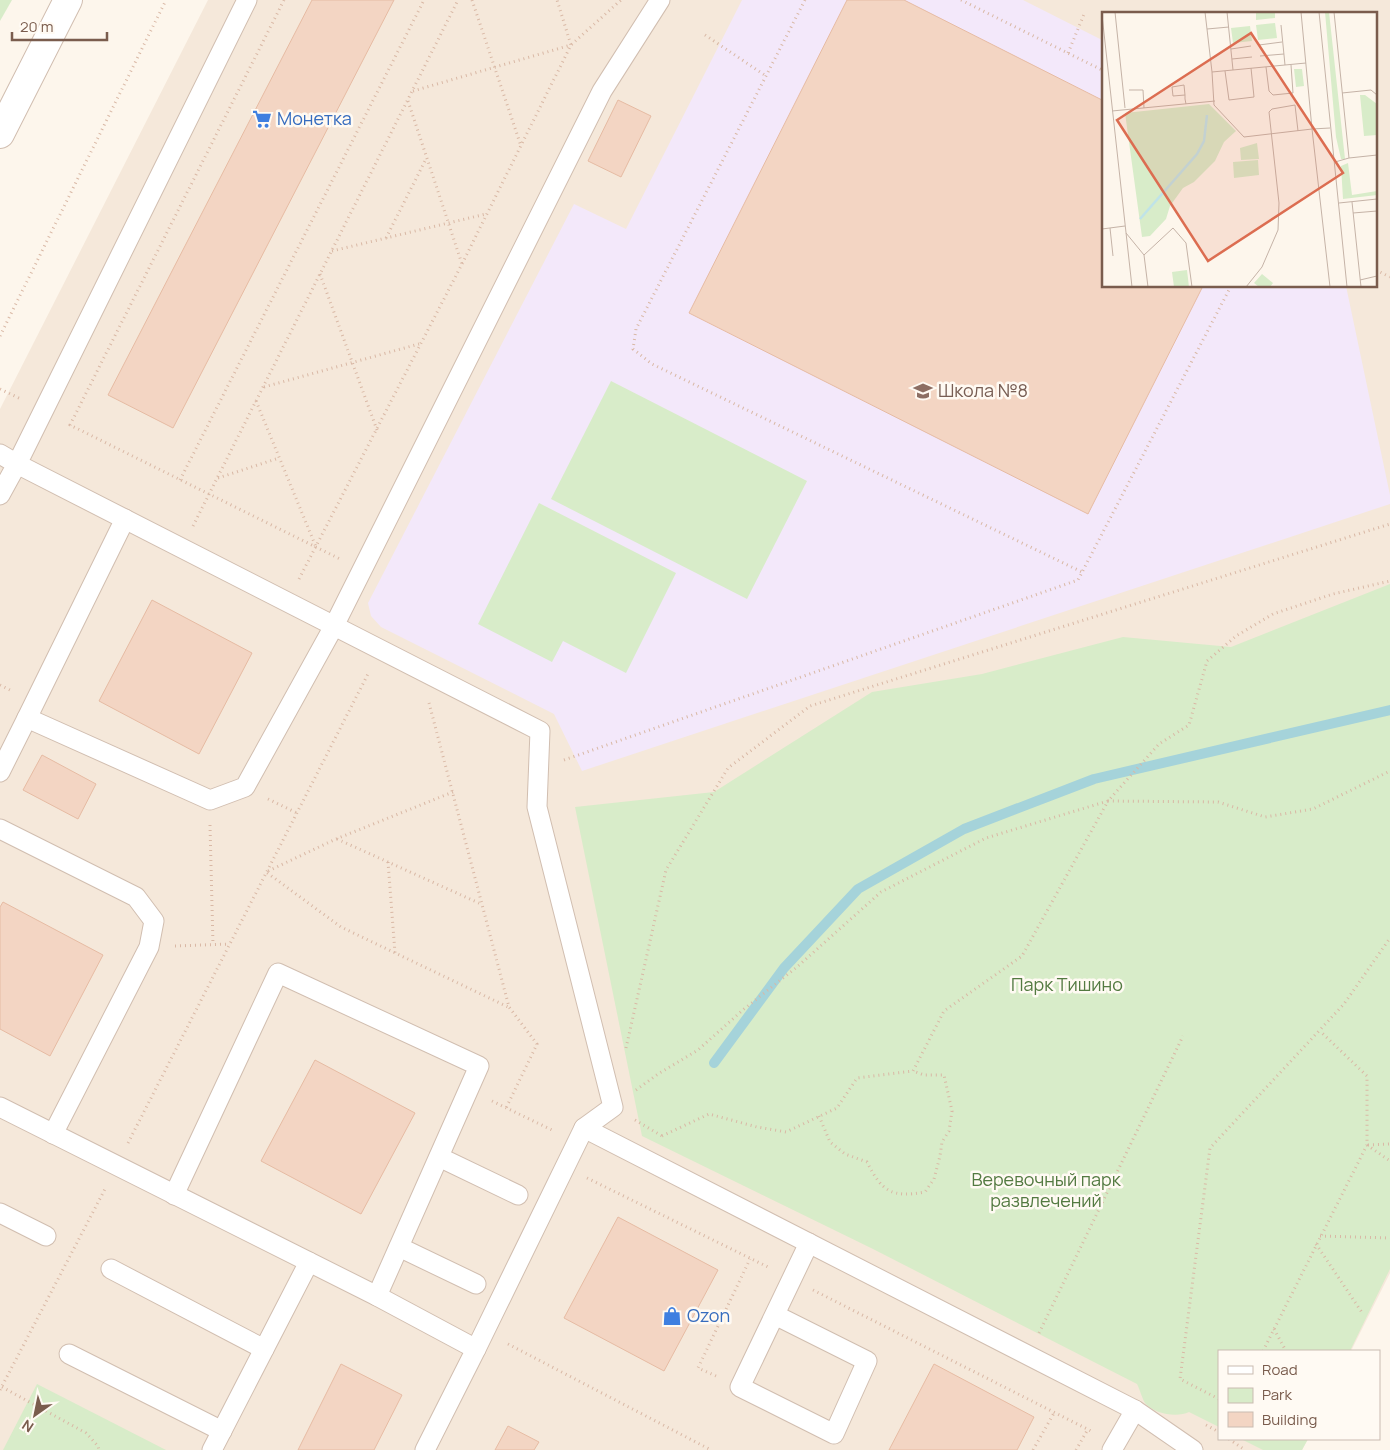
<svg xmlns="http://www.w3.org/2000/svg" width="1390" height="1450" font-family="Manrope,sans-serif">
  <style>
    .residential { fill: #f5e8da; fill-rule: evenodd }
    .education { fill: #f3e8fa }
    .green { fill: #d8ecc9 }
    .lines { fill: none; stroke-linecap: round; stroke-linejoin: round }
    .stream { stroke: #a5d3da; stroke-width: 10 }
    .building { fill: #f3d5c3; stroke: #e6bba3 }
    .service-casing { stroke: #d1beb0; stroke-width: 21 }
    .tertiary-casing { stroke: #d1beb0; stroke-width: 30 }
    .path { stroke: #d9b8a5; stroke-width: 3; stroke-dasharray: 1 4; stroke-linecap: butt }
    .service { stroke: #fff; stroke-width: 19 }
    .tertiary { stroke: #fff; stroke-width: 28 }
    .labels { text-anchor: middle; stroke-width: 5; stroke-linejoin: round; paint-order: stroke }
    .shop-label { font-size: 18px; fill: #366cbe; stroke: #fffaf3; text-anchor: start }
    .education-label { font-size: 18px; fill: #785e54; stroke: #fffaf3; text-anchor: start }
    .park-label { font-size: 18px; fill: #537a41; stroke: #fffaf3 }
    .inset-river { fill: none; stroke: #bfe3e8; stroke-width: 2.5 }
    .inset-road { fill: none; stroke: #c5b3a7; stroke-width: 1 }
    .view { fill: #dc6d51; fill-opacity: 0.15; stroke: #dc6d51; stroke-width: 2.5 }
    .inset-edge { fill: none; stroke: #7a5c4d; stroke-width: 2.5 }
  </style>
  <rect width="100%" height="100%" fill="#fdf6ec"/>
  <path class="residential" d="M208,0H1390V1273L1351,1351H1219V1439H1308L1302,1450H0V409ZM1104,14H1376V286H1104Z"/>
  <polygon class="education" points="742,0 1023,0 1104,41 1104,286 1346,286 1390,495 1390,504 582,771 554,714 381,627 371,616 368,603 574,204 626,229"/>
  <g class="green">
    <polygon points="0,0 12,0 0,21"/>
    <polygon points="611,381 807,481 747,599 551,499"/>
    <polygon points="539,503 676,573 626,673 563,641 552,662 478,624"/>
    <path d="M1390,584V1269L1350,1351H1219V1427L1189,1412C1177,1418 1154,1414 1145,1403C1142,1398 1140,1390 1137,1384L873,1249L642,1136L575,807L714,792L872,692L982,674L1123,637L1231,647Z"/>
    <polygon points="37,1384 166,1450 3,1450"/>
    <polygon points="1241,1439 1308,1439 1302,1450 1263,1450"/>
  </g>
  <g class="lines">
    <polyline class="stream" points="714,1063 784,968 858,889 964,829 1094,779 1390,710"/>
  </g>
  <g class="building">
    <polygon points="312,0 394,0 173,428 108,395"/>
    <polygon points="847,0 904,0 1104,101 1104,286 1203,286 1088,514 689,313"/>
    <polygon points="618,100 651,116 621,177 588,161"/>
    <polygon points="152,600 252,653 199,754 99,701"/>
    <polygon points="42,755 96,784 78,819 23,790"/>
    <polygon points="3,902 103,955 50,1056 0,1029 0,907"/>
    <polygon points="315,1060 415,1113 361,1214 261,1161"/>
    <polygon points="618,1217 718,1270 664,1371 564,1318"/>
    <polygon points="341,1364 402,1395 374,1450 298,1450"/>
    <polygon points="934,1364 1034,1417 1017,1450 889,1450"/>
    <polygon points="508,1426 539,1442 534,1450 495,1450"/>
  </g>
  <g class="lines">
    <g class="service-casing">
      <g id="service">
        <polyline points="247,0 17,464 540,731 537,807 613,1107 584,1128 476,1349"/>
        <polyline points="0,454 17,464 0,495"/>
        <polyline points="125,519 27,718 210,800 245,787 334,626 602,91 660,0"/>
        <polyline points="0,772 27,718"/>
        <polyline points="0,829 136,897 154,921 149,947 53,1134"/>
        <polyline points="0,1107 377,1296 476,1349 425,1450"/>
        <polyline points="584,1128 1135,1410 1193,1450"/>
        <polyline points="439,1157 518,1195"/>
        <polyline points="174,1195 278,973 479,1066 377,1296"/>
        <polyline points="0,1213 46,1236"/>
        <polyline points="399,1247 476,1284"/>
        <polyline points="111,1269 264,1349"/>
        <path d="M775,1315L867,1361L834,1434L740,1387C763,1339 786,1291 809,1243"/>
        <polyline points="69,1354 222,1431"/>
        <polyline points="212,1450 309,1262"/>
        <polyline points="1112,1450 1135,1410"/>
      </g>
    </g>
    <g class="tertiary-casing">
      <polyline id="tertiary" points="0,134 68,0"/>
    </g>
    <g class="path">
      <polyline points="284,0 70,425 340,559"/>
      <polyline points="472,0 521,146"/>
      <polyline points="805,0 636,329 633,349 652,364 1082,572"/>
      <polyline points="961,0 1104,71"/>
      <polyline points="705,35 766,76"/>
      <polyline points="1068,53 1085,12"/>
      <polyline points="413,91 571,45 557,0"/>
      <polyline points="408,101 462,264"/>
      <polyline points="386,238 426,159"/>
      <polyline points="332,251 486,214"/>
      <polyline points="1376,270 1390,277"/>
      <polyline points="320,274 377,430"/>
      <polyline points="0,336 166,0"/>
      <polyline points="264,387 419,344"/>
      <polyline points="0,389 21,399"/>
      <polyline points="256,401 316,547"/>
      <polyline points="218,478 279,458"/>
      <polyline points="180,480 424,0"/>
      <polyline points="193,526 458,0"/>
      <polyline points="299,579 462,264 571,45 621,0"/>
      <polyline points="0,685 12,691"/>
      <polyline points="429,703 509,1007 537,1044 506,1108"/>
      <polyline points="564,760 1078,580 1231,286"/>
      <polyline points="453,792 336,839 266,872 341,927 508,1007"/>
      <polyline points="268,799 297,813"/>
      <polyline points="210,825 213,945"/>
      <polyline points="337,839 481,904"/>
      <polyline points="388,862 395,953"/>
      <polyline points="175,946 230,944"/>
      <polyline points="626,1048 666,870 728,768 810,706 1390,524"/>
      <polyline points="636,1090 658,1074 698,1050 744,1009 797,967 881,892 986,838 1108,801 1159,744 1189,725 1207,661 1236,636 1273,614 1333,594 1390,581"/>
      <polyline points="492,1101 554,1131"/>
      <path d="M819,1116L830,1142L845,1154L867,1162C882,1192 892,1198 925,1192L934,1179L940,1156L942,1142L949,1131L952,1111L944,1075H924L913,1071"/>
      <polyline points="635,1120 662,1136"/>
      <polyline points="662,1136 709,1114 757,1127 786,1132 837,1108 857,1078 913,1071 944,1011 1022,956 1108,801 1218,802 1265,817 1313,809 1390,771"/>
      <polyline points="128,1143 369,672"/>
      <polyline points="1367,1145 1390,1161"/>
      <polyline points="1368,1145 1390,1144"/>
      <polyline points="587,1178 770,1268"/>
      <polyline points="1320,1236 1390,1238"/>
      <polyline points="1316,1244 1363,1314"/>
      <polyline points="813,1290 1093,1432"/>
      <polyline points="1274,1329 1286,1351"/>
      <polyline points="1039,1333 1183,1036"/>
      <polyline points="508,1344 711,1450"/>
      <polyline points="1263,1351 1367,1145 1367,1076 1320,1031"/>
      <polyline points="716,1376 698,1368 750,1259"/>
      <polyline points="2,1387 86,1433 98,1446 99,1450"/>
      <polyline points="0,1390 105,1189"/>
      <polyline points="1219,1399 1180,1379 1210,1148 1344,1004 1390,938"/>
      <polyline points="1206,1425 1219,1432"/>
      <polyline points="1229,1439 1245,1450"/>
      <polyline points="1033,1450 1054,1413"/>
      <polyline points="1076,1450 1088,1429"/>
    </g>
    <use href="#service" class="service"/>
    <use href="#tertiary" class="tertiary"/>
  </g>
  <defs>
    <g id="supermarket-bare" transform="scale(1.5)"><path d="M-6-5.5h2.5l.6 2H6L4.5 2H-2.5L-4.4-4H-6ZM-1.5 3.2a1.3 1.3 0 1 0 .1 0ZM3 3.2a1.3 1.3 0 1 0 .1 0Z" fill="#3f7fe0" stroke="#fffaf3" stroke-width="2.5" paint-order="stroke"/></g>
    <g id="school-bare" transform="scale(1.5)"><path d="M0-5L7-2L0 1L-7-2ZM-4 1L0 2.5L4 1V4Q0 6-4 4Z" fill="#8d6e63" stroke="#fffaf3" stroke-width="2.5" paint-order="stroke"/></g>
    <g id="shop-bare" transform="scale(1.5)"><path d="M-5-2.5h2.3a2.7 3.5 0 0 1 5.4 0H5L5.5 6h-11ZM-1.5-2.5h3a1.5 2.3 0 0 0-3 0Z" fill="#3f7fe0" stroke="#fffaf3" stroke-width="2.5" paint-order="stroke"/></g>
  </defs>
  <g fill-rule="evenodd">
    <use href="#supermarket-bare" x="262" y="119"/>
    <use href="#school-bare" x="923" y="391"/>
    <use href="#shop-bare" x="672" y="1316"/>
  </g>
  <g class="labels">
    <g class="shop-label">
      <text x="277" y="125">Монетка</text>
      <text x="687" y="1322">Ozon</text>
    </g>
    <g class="education-label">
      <text x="938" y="397">Школа №8</text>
    </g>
    <g class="park-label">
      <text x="1067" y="991">Парк Тишино</text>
      <text x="1046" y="1186">Веревочный парк<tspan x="1046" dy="21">развлечений</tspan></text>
    </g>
  </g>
  <g transform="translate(1102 12)">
    <rect width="275" height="275" fill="#fdf6ec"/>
    <path d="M154,0H173V6L154,8ZM223,0H227L243,147H239L234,125ZM173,11L175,26L156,28L154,13ZM148,14L150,29L131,31L129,16ZM192,57H200L202,74L194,75ZM258,83H263L275,92V123L262,124ZM107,92L134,119L122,130L113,149L92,170L81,176L68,194L64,207L48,224L40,225L23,101ZM155,131L157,147L139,148L138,136ZM156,148L157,163L132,166L131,150ZM246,151L250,183L275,179V183L241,187L239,154ZM85,258L87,275H72L70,260ZM160,262L171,271L168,275H157L152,271Z" fill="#d8ecc9"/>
    <path class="inset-river" d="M38,207L95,142L102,129L105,103"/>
    <path class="inset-road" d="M13,0L23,96M103,0L110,60L204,51M125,0L131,58M199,0L210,117L228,116M217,0L245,275M232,0L247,146L233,150M0,3L30,275M179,13L183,53M105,17L127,15M157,33L180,30M129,37L149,34M158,44L182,42M130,47L150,45M164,55L167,79L171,83L191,81L189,53M123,59L127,88L152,85L149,56M110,60L112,93L142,125L210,117L228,275M27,78H41L42,96M240,81L269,78L275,83M83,83L71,84L70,75L82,73L83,83V87L84,92M10,99L113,89M247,146L275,143M250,190L259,275M237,191L275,187M251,201L275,199M8,216L11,244M0,217L23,214M24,221L42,243L46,275M42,243L71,216L84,231L90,275M258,268L275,264M144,275L160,255L176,218L177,191L167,100L170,97L193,93L196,119"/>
    <path class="view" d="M149,21L241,161L106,249L15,108Z"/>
    <rect width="275" height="275" class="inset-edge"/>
  </g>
  <rect x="1218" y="1350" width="162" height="90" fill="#fffaf3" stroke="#cabbb1"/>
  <rect x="1228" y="1366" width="25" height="8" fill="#ffffff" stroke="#cabbb1"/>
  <text x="1262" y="1375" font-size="15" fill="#7a5c4d">Road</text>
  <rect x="1228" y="1388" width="25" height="15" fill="#d8ecc9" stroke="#cabbb1"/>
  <text x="1262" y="1400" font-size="15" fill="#7a5c4d">Park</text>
  <rect x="1228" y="1412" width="25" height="15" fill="#f3d5c3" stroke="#cabbb1"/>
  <text x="1262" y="1425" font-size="15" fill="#7a5c4d">Building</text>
  <g transform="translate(35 1415) rotate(213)" stroke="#fffaf3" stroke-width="4" paint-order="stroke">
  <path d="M0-4L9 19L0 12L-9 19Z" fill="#7a5c4d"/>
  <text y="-8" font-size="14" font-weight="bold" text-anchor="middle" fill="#7a5c4d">N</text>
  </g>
  <path d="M12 32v8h95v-8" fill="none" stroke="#7a5c4d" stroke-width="2.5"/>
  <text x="20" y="32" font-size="15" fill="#7a5c4d" stroke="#fffaf3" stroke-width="4" paint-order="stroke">20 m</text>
</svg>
